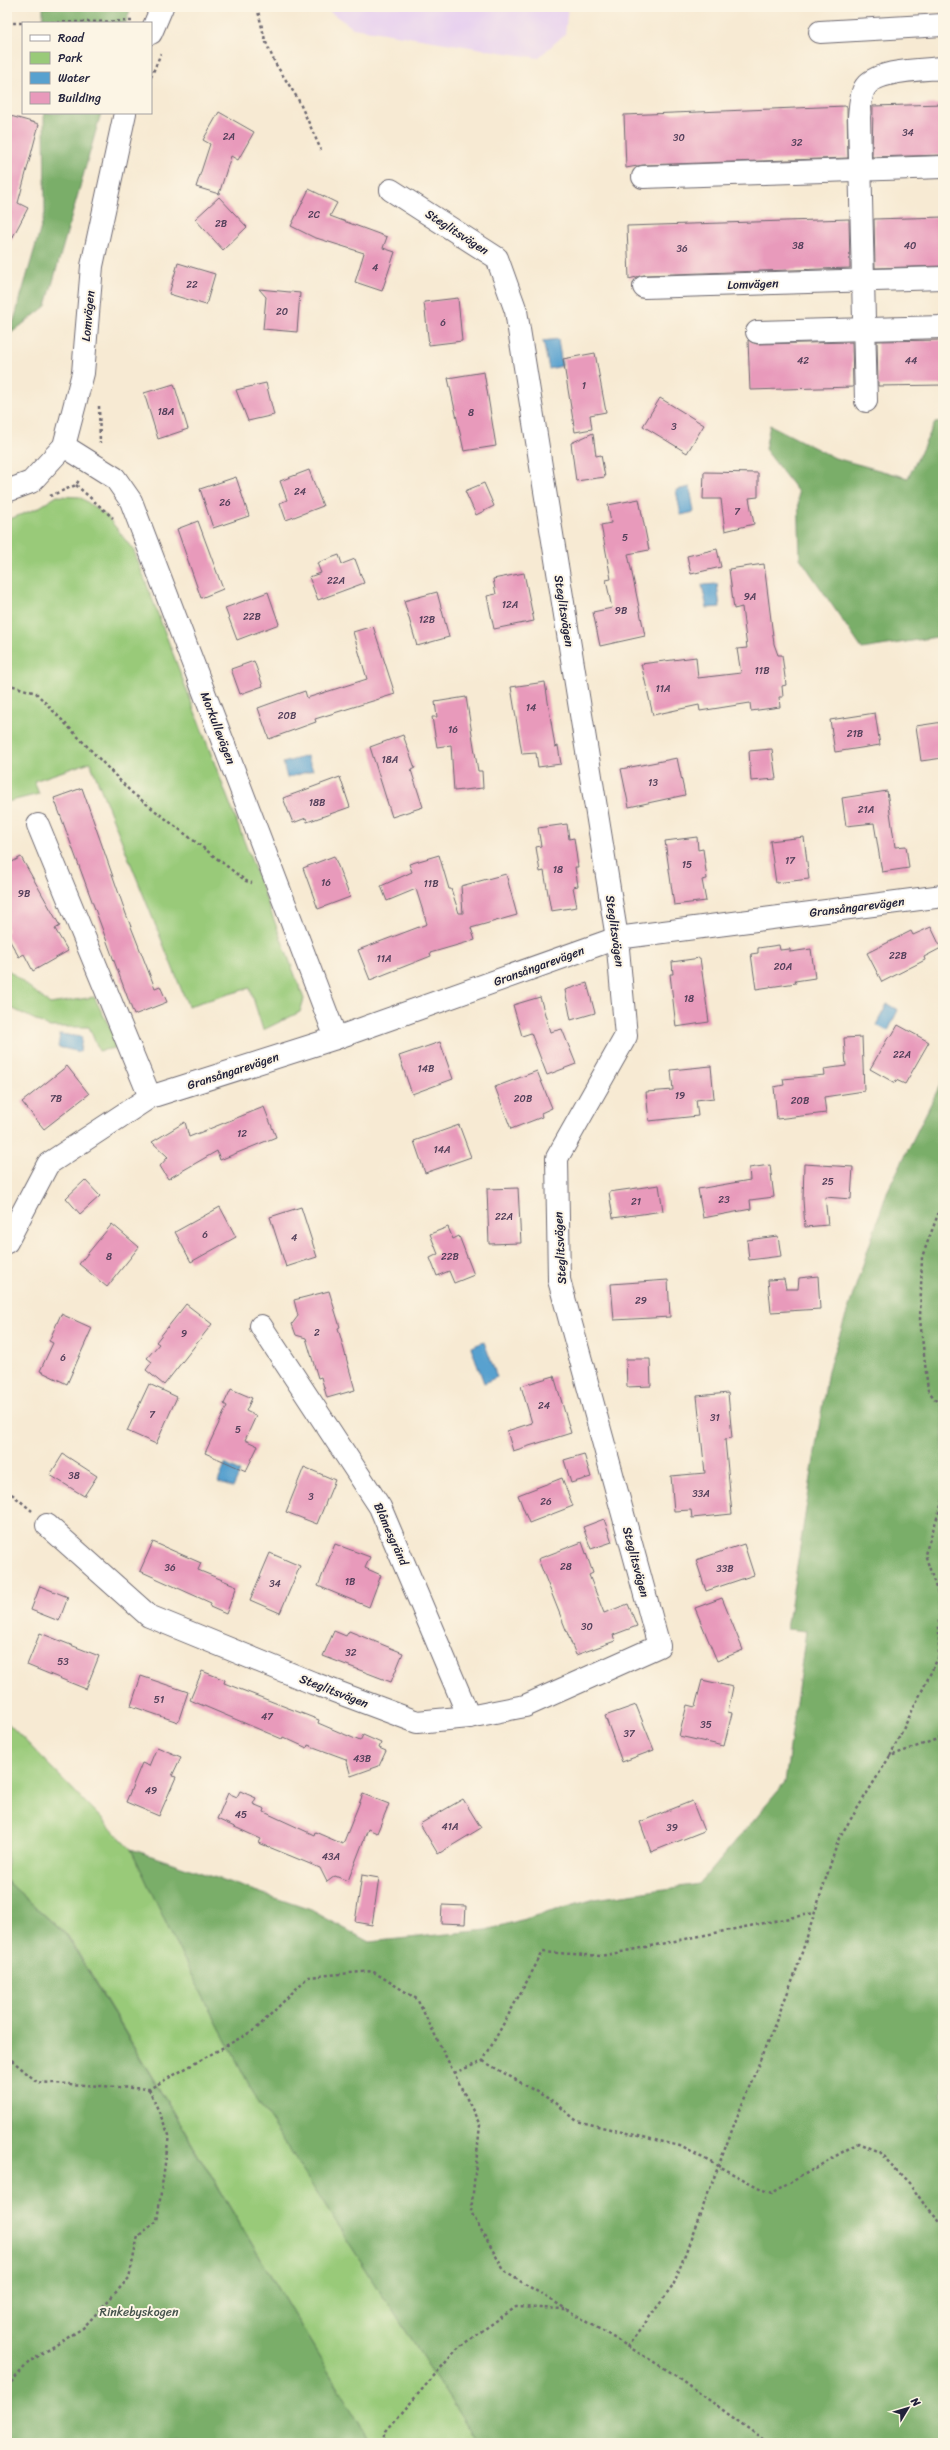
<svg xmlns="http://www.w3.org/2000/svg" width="950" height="2450" font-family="Sriracha,sans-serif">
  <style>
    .built { fill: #e8d2ef }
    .green { fill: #99ca79; stroke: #5e765a }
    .forest { fill: #7aae69; stroke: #4e6852 }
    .water { fill: #58a1cf; stroke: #3d6285 }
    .building { fill: #e89abb }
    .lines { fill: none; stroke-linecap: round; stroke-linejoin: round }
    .street-casing { stroke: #6d6870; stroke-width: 24 }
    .path { stroke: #6d6870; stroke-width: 2.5; stroke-dasharray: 3 3; stroke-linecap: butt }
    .street { stroke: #fff; stroke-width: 22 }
    .labels { text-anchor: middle; stroke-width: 4; stroke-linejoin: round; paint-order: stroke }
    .number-label { font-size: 10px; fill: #54405b }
    .street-label { font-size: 12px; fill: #22223b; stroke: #fcf5e5 }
    .park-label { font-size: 12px; fill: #46544e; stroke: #fcf5e5 }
  </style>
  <rect width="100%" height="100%" fill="#fcf5e5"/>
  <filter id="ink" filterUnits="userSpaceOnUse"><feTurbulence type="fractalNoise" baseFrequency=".025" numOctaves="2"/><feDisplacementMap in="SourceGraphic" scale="8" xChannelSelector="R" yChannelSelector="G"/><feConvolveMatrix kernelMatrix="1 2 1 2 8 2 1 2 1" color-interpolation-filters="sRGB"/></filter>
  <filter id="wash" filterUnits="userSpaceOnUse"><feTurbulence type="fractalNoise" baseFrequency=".012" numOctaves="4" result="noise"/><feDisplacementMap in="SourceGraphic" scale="16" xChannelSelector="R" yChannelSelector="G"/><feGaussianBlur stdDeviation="0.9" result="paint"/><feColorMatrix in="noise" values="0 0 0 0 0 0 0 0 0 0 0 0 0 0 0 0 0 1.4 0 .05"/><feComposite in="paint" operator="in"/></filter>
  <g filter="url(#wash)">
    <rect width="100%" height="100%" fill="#f7ead3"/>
    <polygon class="built" points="323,7 568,7 565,34 538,58 353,28"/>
    <g class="green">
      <polygon points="57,496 80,497 107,516 134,551 304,999 300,1012 263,1030 250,988 188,1006 90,762 34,781 39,794 7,802 7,520 38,508"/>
      <polygon points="7,969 50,1004 94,997 120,1047 99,1051 89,1027 50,1027 7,1006"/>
      <polygon points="7,1722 131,1849 175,1942 257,2100 478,2443 371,2443 68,1936 7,1881"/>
    </g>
    <g class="forest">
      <polygon points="43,7 131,7 126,23 43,23"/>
      <polygon points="44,113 101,113 46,306 10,334 45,213"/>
      <polygon points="943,422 943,636 862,649 800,558 798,492 765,449 770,425 835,458 908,478 935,423"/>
      <polygon points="943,1079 943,2443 478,2443 257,2100 175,1942 131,1849 311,1910 369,1942 486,1930 595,1899 699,1884 785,1783 806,1631 787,1629 828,1370 887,1192"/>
      <polygon points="7,1881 67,1936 371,2443 7,2443"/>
    </g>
    <g class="water">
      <polygon points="558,339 562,366 549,369 543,341"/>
      <polygon points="690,487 694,512 681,515 676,490"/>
      <polygon points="717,584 720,607 707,608 702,585"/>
      <polygon points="307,756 313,770 287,778 283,763"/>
      <polygon points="887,1004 898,1010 888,1031 876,1025"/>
      <polygon points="60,1034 82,1037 80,1052 58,1047"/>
      <polygon points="484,1342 497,1377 484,1383 471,1347"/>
      <polygon points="225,1464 240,1472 233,1488 218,1482"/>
    </g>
    <g id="blocks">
      <g class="building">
        <polygon points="943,104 943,155 872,157 873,106"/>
        <polygon points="845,106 847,107 848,158 643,165 626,168 624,115"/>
        <polygon points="219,112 254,132 238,160 231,156 219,194 196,187 210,144 203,140"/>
        <polygon points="7,115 39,124 18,203 28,208 7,248"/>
        <polygon points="309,189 337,203 330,216 387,237 383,248 395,252 382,291 355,282 364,253 313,237 291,226"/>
        <polygon points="219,197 247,227 223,250 195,219"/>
        <polygon points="943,217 943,266 875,268 874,219"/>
        <polygon points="849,219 850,268 644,275 629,279 627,226"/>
        <polygon points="178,263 215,274 206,305 169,294"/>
        <polygon points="259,289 300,293 297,332 263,329 266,297"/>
        <polygon points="458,298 462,341 429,345 424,302"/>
        <polygon points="748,340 757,344 852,342 853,387 750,390"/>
        <polygon points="943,340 943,385 878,386 877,341"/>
        <polygon points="595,353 606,412 590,415 592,429 575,432 563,359"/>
        <polygon points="484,372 496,446 464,451 448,378"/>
        <polygon points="266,383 274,415 248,421 236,390"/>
        <polygon points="174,384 188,429 158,439 144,393"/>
        <polygon points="660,398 704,425 687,453 643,426"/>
        <polygon points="593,433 596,456 601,455 605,477 576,481 571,443"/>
        <polygon points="309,470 323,506 286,520 280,503 287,500 280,481"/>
        <polygon points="704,472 758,473 758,497 749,498 754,524 725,531 721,499 703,499"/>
        <polygon points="236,477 249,516 213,528 200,489"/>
        <polygon points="484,483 494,506 476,515 465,491"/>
        <polygon points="639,499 649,550 628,554 645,636 600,646 593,612 612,608 606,580 611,579 601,525 611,523 608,505"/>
        <polygon points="198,521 223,589 201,598 177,529"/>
        <polygon points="717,549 721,567 691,574 687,556"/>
        <polygon points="339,555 342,564 355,559 364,583 318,600 309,577 321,573 317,563"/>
        <polygon points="764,564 774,644 778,655 782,655 786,685 782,686 783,697 779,697 780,707 751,711 750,703 700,711 699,705 653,715 641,664 696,657 698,678 741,673 737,649 747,648 742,607 734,609 729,569"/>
        <polygon points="524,573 534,621 494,629 487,596 496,594 493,579"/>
        <polygon points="268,592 279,624 237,640 225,608"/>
        <polygon points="437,592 449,637 417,646 404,601"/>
        <polygon points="373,626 395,694 315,719 316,722 269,739 258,708 305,691 307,698 367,679 353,632"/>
        <polygon points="254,661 263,686 240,694 231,669"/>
        <polygon points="545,682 555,747 558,746 561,764 538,767 536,753 522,754 511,687"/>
        <polygon points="466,697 478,771 482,771 483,788 454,791 451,745 437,747 432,717 437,717 435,702"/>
        <polygon points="875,713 880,745 835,752 830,720"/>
        <polygon points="943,722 943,758 921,761 916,726"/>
        <polygon points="403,735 415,768 411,770 423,807 392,817 370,747"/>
        <polygon points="772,749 776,779 751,781 749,751"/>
        <polygon points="677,758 685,795 629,807 621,769"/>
        <polygon points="340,777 350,807 307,822 306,818 293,823 283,798"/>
        <polygon points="82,788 126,914 155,988 160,986 167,1002 134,1015 54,798"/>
        <polygon points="887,791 895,847 906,846 909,868 882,872 874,823 846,826 842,798"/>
        <polygon points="567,824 569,839 574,838 578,867 575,867 578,886 573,887 577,907 551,911 544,871 540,872 536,847 541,846 538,828"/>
        <polygon points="697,837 698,850 703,849 707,879 702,880 706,901 674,905 665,841"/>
        <polygon points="804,837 809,879 776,883 770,841"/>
        <polygon points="439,855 449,889 451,889 459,913 463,913 461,886 506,874 517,915 471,928 475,940 430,953 431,956 370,980 358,950 427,924 416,889 387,901 381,886 412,872 409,864"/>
        <polygon points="334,856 350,897 318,909 303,868"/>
        <polygon points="21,857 60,926 55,929 68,951 33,971 24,954 19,957 7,936 7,865"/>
        <polygon points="931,927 941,948 924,957 925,960 882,982 867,953 911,931 913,935"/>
        <polygon points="779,945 780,950 790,949 790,952 811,949 815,978 795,981 796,983 756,989 751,954 758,953 758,948"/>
        <polygon points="700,958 709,1022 676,1027 670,974 673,974 672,962"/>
        <polygon points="587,983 595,1013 571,1020 565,990"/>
        <polygon points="540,997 550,1032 562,1029 576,1064 547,1075 531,1033 522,1036 513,1005"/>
        <polygon points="898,1025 929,1042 905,1084 896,1080 895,1083 870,1069 889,1036 891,1037"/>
        <polygon points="862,1037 864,1091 824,1097 826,1113 777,1119 774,1087 784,1085 783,1079 825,1075 824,1069 846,1066 844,1038"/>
        <polygon points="440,1042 453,1079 412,1094 399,1056"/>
        <polygon points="67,1066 89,1094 44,1129 22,1102"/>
        <polygon points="711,1066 714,1098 696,1100 698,1116 649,1121 646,1092 673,1090 671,1070"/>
        <polygon points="537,1071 552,1108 541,1113 542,1117 511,1129 495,1087"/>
        <polygon points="264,1107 276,1137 220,1160 217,1151 168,1179 160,1166 168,1157 152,1142 185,1122 189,1137"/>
        <polygon points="459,1125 471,1157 425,1173 414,1141"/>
        <polygon points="804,1164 853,1167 851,1199 825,1197 828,1225 805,1227 803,1200"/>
        <polygon points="770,1165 774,1197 750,1200 751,1209 703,1218 698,1189 750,1180 749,1168"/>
        <polygon points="85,1180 100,1196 80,1214 66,1198"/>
        <polygon points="659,1185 663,1211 613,1218 609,1192"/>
        <polygon points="518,1188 521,1243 489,1244 487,1189"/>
        <polygon points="220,1207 236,1237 191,1262 175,1232"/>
        <polygon points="301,1207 317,1257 286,1267 270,1217"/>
        <polygon points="112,1224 139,1247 107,1287 79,1264"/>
        <polygon points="448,1227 453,1239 459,1236 474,1275 454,1283 449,1271 437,1276 430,1258 438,1254 430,1234"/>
        <polygon points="778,1236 781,1256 749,1260 747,1240"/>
        <polygon points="818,1276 820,1309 771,1312 768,1280 784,1279 786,1289 798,1289 799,1278"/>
        <polygon points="668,1280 670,1317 614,1320 611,1284"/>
        <polygon points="329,1291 340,1327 338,1328 355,1390 327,1398 321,1377 318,1378 306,1338 296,1335 292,1324 298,1316 294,1300"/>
        <polygon points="186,1304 212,1324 164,1385 146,1370 152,1362 147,1358 159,1344 156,1342"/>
        <polygon points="61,1314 92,1328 67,1384 40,1371 53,1343 49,1341"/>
        <polygon points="626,1359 650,1359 651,1386 627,1387"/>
        <polygon points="554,1376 571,1433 513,1451 507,1431 532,1423 521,1386"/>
        <polygon points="149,1384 177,1397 156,1444 127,1431"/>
        <polygon points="231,1389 252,1398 246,1411 256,1416 245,1440 258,1446 246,1471 205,1453 227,1406 224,1404"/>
        <polygon points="728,1393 732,1438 725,1439 732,1514 692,1518 691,1510 674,1511 671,1476 705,1473 697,1396"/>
        <polygon points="63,1454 97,1476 84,1496 50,1475"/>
        <polygon points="584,1454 591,1477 571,1483 564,1460"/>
        <polygon points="304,1467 335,1480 317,1524 286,1512"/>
        <polygon points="562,1478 573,1506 529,1523 518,1495"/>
        <polygon points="604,1519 612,1542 591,1549 583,1527"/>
        <polygon points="153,1542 201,1563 198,1570 237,1586 226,1614 210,1607 211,1603 140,1571"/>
        <polygon points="582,1542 593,1573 589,1575 604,1613 628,1604 637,1626 613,1635 615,1641 576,1655 538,1559"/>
        <polygon points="335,1544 370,1557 365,1568 381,1575 369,1607 318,1586"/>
        <polygon points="744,1544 754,1575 706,1591 696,1560"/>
        <polygon points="270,1553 300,1566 280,1613 250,1600"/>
        <polygon points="40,1586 68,1597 59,1621 31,1610"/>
        <polygon points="722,1598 743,1650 717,1661 695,1608"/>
        <polygon points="334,1631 346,1636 349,1631 403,1653 391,1682 323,1656"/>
        <polygon points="40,1633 99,1656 86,1689 27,1665"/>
        <polygon points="202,1671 225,1680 224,1683 319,1720 318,1723 360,1741 363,1735 381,1743 379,1748 386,1751 379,1766 351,1776 346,1759 308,1745 307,1748 283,1737 282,1739 190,1700"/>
        <polygon points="141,1676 188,1692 178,1722 131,1706"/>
        <polygon points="702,1680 733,1687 728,1712 732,1713 724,1746 679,1736 687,1705 695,1707"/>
        <polygon points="636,1705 654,1750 622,1762 605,1716"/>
        <polygon points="157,1747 181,1757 172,1776 176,1777 159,1816 126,1802 142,1763 149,1766"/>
        <polygon points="240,1791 256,1798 253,1804 265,1809 264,1812 314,1835 315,1832 343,1844 363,1794 389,1804 377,1833 368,1829 348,1881 335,1876 327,1882 320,1868 259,1843 261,1839 217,1819 228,1793 237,1797"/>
        <polygon points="463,1799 481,1828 438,1854 420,1824"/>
        <polygon points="692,1801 704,1831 651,1852 640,1822"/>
        <polygon points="362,1875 379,1878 372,1925 355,1922"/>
        <polygon points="442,1905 466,1906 465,1924 441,1923"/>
      </g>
    </g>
  </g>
  <g filter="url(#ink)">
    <use href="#blocks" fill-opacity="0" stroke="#6d6870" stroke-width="1"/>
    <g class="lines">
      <g class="street-casing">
        <g id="street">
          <polyline points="820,32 943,25"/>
          <polyline points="151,33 162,7"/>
          <polyline points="643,177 943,167"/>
          <polyline points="644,287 943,278"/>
          <polyline points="757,332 943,327"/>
          <path d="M866,401L859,117C860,107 860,98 864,89C874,69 923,70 943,68"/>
          <polyline points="64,446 115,478 131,501 336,1038"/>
          <polyline points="7,491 31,482 64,446 83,373 92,266 125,113"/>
          <polyline points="38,825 150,1097"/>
          <polyline points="7,1242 48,1164 150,1097 336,1038 617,938 943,896"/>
          <polyline points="261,1326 380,1507 469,1717"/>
          <polyline points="47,1525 149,1616 313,1683 417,1722 469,1717 525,1706 659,1646 559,1280 557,1158 626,1036 617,938 516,311 497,258 391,190"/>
        </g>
      </g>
      <g class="path">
        <polyline points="257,7 265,40 275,63 298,99 321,150"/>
        <polyline points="7,23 23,23"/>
        <polyline points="27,23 132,21"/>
        <polyline points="151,77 161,53"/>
        <polyline points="99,406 100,443"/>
        <polyline points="76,485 113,518"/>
        <polyline points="50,496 76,485 79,480"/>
        <polyline points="7,684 36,693 131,792 246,881 252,883"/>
        <polyline points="943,1201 922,1257 920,1319 928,1390 943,1410"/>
        <polyline points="7,1490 32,1511"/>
        <polyline points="939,1656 943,1665"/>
        <polyline points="890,1756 939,1656 939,1597 925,1554 943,1500"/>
        <polyline points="7,2056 37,2082 149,2089 256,2029 308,1977 372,1971 417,1999 480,2125 471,2212 505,2272 672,2373 768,2443"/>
        <polyline points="483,2061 556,2103 577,2121 680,2146 771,2194 858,2143 879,2152 910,2184 926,2207 943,2225"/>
        <polyline points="454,2073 483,2061 543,1952 601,1956 814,1913"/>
        <polyline points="627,2347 673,2286 737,2117 794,1977 839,1838 890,1756 943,1737"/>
        <polyline points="7,2387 29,2362 83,2328 129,2278 138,2236 157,2221 169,2135 149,2089"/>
        <polyline points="383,2443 386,2431 459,2347 516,2307 565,2309"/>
      </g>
      <use href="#street" class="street"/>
    </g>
  </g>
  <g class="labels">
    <g class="number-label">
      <text x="908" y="136">34</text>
      <text x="229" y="140">2A</text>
      <text x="679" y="141">30</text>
      <text x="797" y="146">32</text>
      <text x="314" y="218">2C</text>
      <text x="221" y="227">2B</text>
      <text x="798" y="249">38</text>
      <text x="910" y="249">40</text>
      <text x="682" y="252">36</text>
      <text x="375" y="271">4</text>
      <text x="192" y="288">22</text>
      <text x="282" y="315">20</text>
      <text x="443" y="326">6</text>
      <text x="803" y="364">42</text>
      <text x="911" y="364">44</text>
      <text x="584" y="389">1</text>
      <text x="166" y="415">18A</text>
      <text x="471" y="416">8</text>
      <text x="674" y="430">3</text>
      <text x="300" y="495">24</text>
      <text x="225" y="506">26</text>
      <text x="737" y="515">7</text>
      <text x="625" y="541">5</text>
      <text x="336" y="584">22A</text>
      <text x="750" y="600">9A</text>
      <text x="510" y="608">12A</text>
      <text x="621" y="614">9B</text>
      <text x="252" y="620">22B</text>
      <text x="427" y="623">12B</text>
      <text x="762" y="674">11B</text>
      <text x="663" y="692">11A</text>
      <text x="531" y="711">14</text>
      <text x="287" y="719">20B</text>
      <text x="453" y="733">16</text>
      <text x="855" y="737">21B</text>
      <text x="390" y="763">18A</text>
      <text x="653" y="786">13</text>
      <text x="317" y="806">18B</text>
      <text x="866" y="813">21A</text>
      <text x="790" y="864">17</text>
      <text x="687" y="868">15</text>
      <text x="558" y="873">18</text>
      <text x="326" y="886">16</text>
      <text x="431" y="887">11B</text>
      <text x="24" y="897">9B</text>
      <text x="898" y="959">22B</text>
      <text x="384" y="962">11A</text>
      <text x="783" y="970">20A</text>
      <text x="689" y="1002">18</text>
      <text x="902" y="1058">22A</text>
      <text x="426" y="1072">14B</text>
      <text x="680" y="1099">19</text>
      <text x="56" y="1102">7B</text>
      <text x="523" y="1102">20B</text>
      <text x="800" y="1104">20B</text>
      <text x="242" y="1137">12</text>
      <text x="442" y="1153">14A</text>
      <text x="828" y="1185">25</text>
      <text x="724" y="1203">23</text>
      <text x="636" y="1205">21</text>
      <text x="504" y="1220">22A</text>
      <text x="205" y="1238">6</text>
      <text x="294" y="1241">4</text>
      <text x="109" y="1260">8</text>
      <text x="450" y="1260">22B</text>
      <text x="641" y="1304">29</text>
      <text x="317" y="1336">2</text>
      <text x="184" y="1337">9</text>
      <text x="63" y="1361">6</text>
      <text x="544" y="1409">24</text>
      <text x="152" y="1418">7</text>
      <text x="715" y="1421">31</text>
      <text x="238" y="1433">5</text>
      <text x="74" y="1479">38</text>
      <text x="701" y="1497">33A</text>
      <text x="311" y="1500">3</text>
      <text x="546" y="1505">26</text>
      <text x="566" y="1570">28</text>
      <text x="170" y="1571">36</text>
      <text x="725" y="1572">33B</text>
      <text x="350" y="1585">1B</text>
      <text x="275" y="1587">34</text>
      <text x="587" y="1630">30</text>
      <text x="351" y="1656">32</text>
      <text x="63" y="1665">53</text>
      <text x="159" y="1703">51</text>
      <text x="267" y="1720">47</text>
      <text x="706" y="1728">35</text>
      <text x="629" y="1737">37</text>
      <text x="362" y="1762">43B</text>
      <text x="151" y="1794">49</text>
      <text x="241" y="1818">45</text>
      <text x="450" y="1830">41A</text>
      <text x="672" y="1831">39</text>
      <text x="331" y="1860">43A</text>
    </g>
    <g class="street-label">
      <text transform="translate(457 232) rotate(33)" y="4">Steglitsvägen</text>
      <text transform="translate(753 284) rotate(-2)" y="4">Lomvägen</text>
      <text transform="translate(88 316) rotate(-85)" y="4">Lomvägen</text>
      <text transform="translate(564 611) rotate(81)" y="4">Steglitsvägen</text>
      <text transform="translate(218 728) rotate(69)" y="4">Morkullevägen</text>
      <text transform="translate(857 907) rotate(-7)" y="4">Gransångarevägen</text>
      <text transform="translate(615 931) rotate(82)" y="4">Steglitsvägen</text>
      <text transform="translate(539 966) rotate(-20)" y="4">Gransångarevägen</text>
      <text transform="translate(233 1071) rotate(-18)" y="4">Gransångarevägen</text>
      <text transform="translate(560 1248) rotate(-93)" y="4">Steglitsvägen</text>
      <text transform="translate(391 1534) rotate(66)" y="4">Blåmesgränd</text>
      <text transform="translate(636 1562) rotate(75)" y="4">Steglitsvägen</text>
      <text transform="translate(334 1691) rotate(21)" y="4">Steglitsvägen</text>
    </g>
    <g class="park-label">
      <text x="139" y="2316">Rinkebyskogen</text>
    </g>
  </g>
  <rect width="950" height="2450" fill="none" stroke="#fcf5e5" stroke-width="24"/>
  <rect x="22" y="22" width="130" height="92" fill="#fcf5e5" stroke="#a5a1a1"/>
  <rect x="30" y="35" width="20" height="6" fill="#ffffff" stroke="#a5a1a1"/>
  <text x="58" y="42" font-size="12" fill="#22223b">Road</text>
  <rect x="30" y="52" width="20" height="12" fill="#99ca79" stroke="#a5a1a1"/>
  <text x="58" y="62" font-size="12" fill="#22223b">Park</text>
  <rect x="30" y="72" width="20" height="12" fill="#58a1cf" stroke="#a5a1a1"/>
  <text x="58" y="82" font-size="12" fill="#22223b">Water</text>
  <rect x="30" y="92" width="20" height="12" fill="#e89abb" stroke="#a5a1a1"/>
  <text x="58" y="102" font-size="12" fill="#22223b">Building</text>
  <g transform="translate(908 2408) rotate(52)" stroke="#fcf5e5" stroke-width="3" paint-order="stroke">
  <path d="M0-3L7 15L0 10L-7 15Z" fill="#22223b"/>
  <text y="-6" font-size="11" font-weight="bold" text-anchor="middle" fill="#22223b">N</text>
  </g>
</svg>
